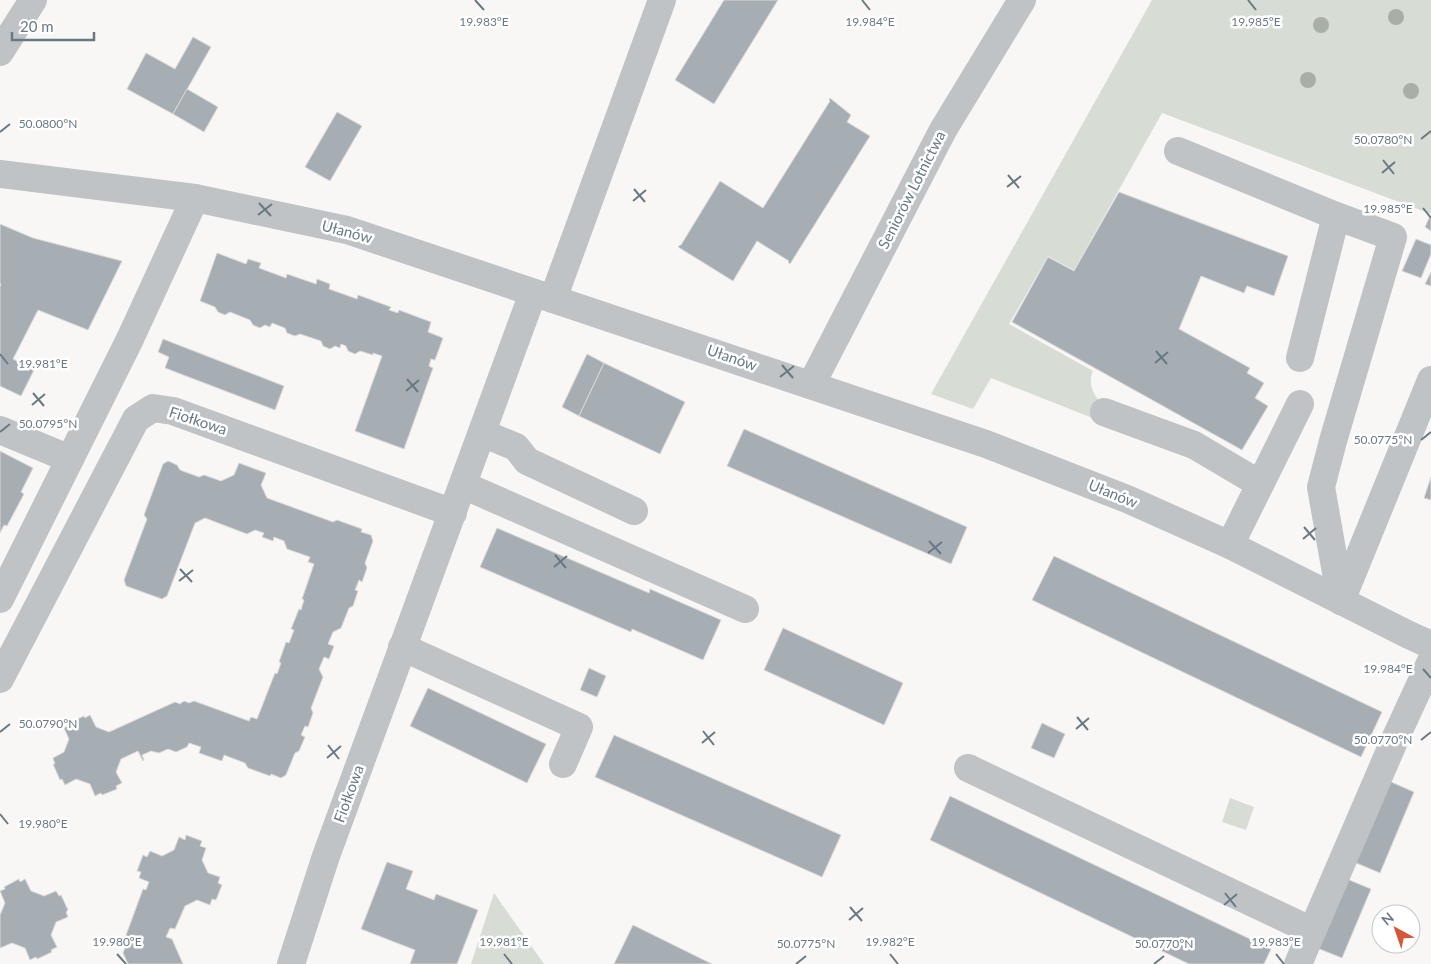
<svg xmlns="http://www.w3.org/2000/svg" width="1431" height="964" font-family="Lato,sans-serif">
  <style>
    .green { fill: #d7dcd5 }
    .building { fill: #a7aeb3; stroke: #d9d9d7 }
    .lines { fill: none; stroke-linecap: round; stroke-linejoin: round }
    .minor { stroke: #bfc3c6; stroke-width: 28 }
    .tree { fill: #a8b0a5 }
    .ticks { fill: none; stroke: #697983; stroke-width: 2 }
    .labels { text-anchor: middle; stroke-width: 5; stroke-linejoin: round; paint-order: stroke }
    .street-label { font-size: 15px; fill: #697983; stroke: #fff }
    .ticks-label { font-size: 12px; text-anchor: middle; fill: #697983; stroke: #fff; stroke-width: 5; stroke-linejoin: round; paint-order: stroke }
  </style>
  <rect width="100%" height="100%" fill="#f8f7f5"/>
  <g class="green">
    <path d="M1152,0H1431V214L1162,113L1074,270L1048,256L1009,324L1093,371C1087,384 1094,395 1102,405L1095,419L991,378L973,409L931,394Z"/>
    <polygon points="1230,798 1254,807 1246,830 1222,822"/>
    <polygon points="494,893 544,964 471,964"/>
  </g>
  <g class="building">
    <polygon points="724,0 778,0 714,104 675,80"/>
    <polygon points="193,37 211,47 173,114 127,89 146,53 175,69"/>
    <polygon points="187,89 218,107 204,132 173,114"/>
    <polygon points="830,98 851,115 847,122 870,136 790,264 788,262 789,261 757,241 733,281 678,247 680,245 681,245 720,181 763,208 830,101 829,100"/>
    <polygon points="337,112 362,126 330,181 305,167"/>
    <polygon points="1119,192 1288,256 1274,296 1247,286 1244,293 1201,276 1179,329 1250,368 1247,373 1264,383 1255,398 1268,406 1242,450 1012,322 1048,257 1074,271"/>
    <polygon points="1430,216 1431,216 1431,231 1425,227"/>
    <polygon points="0,224 33,238 122,261 88,330 38,310 13,359 34,370 21,396 0,386 0,287 1,284 0,283"/>
    <polygon points="1416,239 1431,245 1431,254 1421,278 1402,271"/>
    <polygon points="217,253 246,264 248,259 261,263 259,268 286,278 287,274 316,284 317,279 330,284 329,289 357,299 358,295 391,307 389,310 398,313 399,310 431,322 428,332 443,338 435,360 431,359 429,366 433,368 404,449 355,431 382,356 373,353 373,355 360,351 355,354 348,351 346,346 341,344 340,348 335,346 330,349 323,346 321,341 300,334 295,336 287,333 285,328 272,323 270,327 265,325 260,328 253,325 250,320 230,312 225,315 218,312 215,307 200,301"/>
    <polygon points="1431,272 1431,286 1425,284"/>
    <polygon points="163,339 284,386 275,410 165,368 169,357 158,352"/>
    <polygon points="587,354 604,363 579,416 562,407"/>
    <polygon points="604,363 685,402 660,454 579,416"/>
    <polygon points="744,429 967,527 951,564 727,466"/>
    <polygon points="0,451 33,468 21,492 24,494 7,526 4,525 0,533"/>
    <polygon points="168,461 177,465 180,470 199,477 204,475 221,481 234,475 239,463 266,473 261,485 267,498 333,522 337,520 362,529 361,532 371,535 373,541 365,563 367,568 362,582 359,580 355,590 358,591 353,606 349,608 341,628 333,632 328,644 334,646 329,659 324,657 319,669 323,677 311,708 313,713 308,727 305,726 301,735 305,737 299,751 295,753 286,775 281,778 271,774 270,776 248,768 245,763 224,755 222,761 199,753 201,747 189,743 187,747 176,752 168,749 159,753 151,751 142,755 144,760 143,761 138,751 121,759 116,772 122,783 116,786 117,789 102,795 101,793 95,796 90,784 76,779 65,785 62,779 60,780 53,764 55,764 53,758 64,752 69,739 64,728 69,725 68,723 84,716 85,718 90,715 96,727 109,732 175,702 180,704 184,701 189,703 194,701 249,721 251,717 257,719 275,673 277,674 281,663 279,662 286,642 289,643 294,630 291,629 299,609 301,610 304,600 302,599 314,564 308,562 310,557 287,549 284,541 274,537 273,541 262,537 264,533 255,530 247,534 205,518 195,523 167,596 162,599 126,586 124,580 147,519 144,515 163,464"/>
    <polygon points="1431,477 1431,500 1424,498"/>
    <polygon points="497,528 649,593 650,589 721,620 703,660 632,629 631,632 480,567"/>
    <polygon points="1054,556 1382,712 1361,757 1032,600"/>
    <polygon points="783,628 903,683 884,725 764,670"/>
    <polygon points="589,668 606,676 597,697 580,690"/>
    <polygon points="428,688 546,744 527,783 410,726"/>
    <polygon points="1042,723 1065,734 1054,758 1031,748"/>
    <polygon points="614,735 841,835 822,877 595,777"/>
    <polygon points="1389,781 1414,792 1380,873 1354,862"/>
    <polygon points="950,796 1271,949 1264,964 1189,964 930,840"/>
    <polygon points="186,835 202,841 200,846 206,848 202,860 208,873 220,877 218,883 222,885 216,900 212,899 210,905 197,900 185,906 175,929 170,928 166,937 172,939 183,964 128,964 123,953 125,948 122,946 143,889 146,890 149,882 139,878 141,872 137,871 143,855 147,857 150,851 162,856 174,850 179,837 185,840"/>
    <polygon points="387,862 413,871 406,889 434,900 436,894 478,910 457,964 410,964 415,950 361,929"/>
    <polygon points="19,879 20,882 25,879 31,891 44,896 56,891 59,896 61,895 68,910 66,912 68,917 56,922 51,935 57,947 51,950 52,952 37,959 36,957 30,960 25,948 12,943 0,948 0,915 5,903 0,891 5,889 4,887"/>
    <polygon points="1347,879 1371,889 1342,958 1317,948"/>
    <polygon points="633,925 712,964 614,964"/>
  </g>
  <g class="lines">
    <g class="minor">
      <polyline points="0,52 33,0"/>
      <polyline points="1178,151 1336,216"/>
      <polyline points="0,174 195,198 347,230 986,444 1127,499 1230,545 1409,635 1431,645"/>
      <polyline points="553,299 662,0"/>
      <polyline points="1300,358 1336,216 1393,237 1333,441 1321,487 1341,601"/>
      <polyline points="811,385 943,130 1022,0"/>
      <polyline points="1104,412 1194,445 1260,484"/>
      <polyline points="0,430 70,459"/>
      <polyline points="482,433 516,447 527,461 634,511"/>
      <polyline points="463,485 745,609"/>
      <polyline points="1230,545 1300,404"/>
      <polyline points="0,599 130,339 195,198"/>
      <polyline points="1341,601 1431,380"/>
      <polyline points="402,647 579,727 563,764"/>
      <polyline points="0,679 136,419 153,408 173,411 453,513"/>
      <polyline points="968,768 1312,931"/>
      <polyline points="291,964 326,856 533,293"/>
      <polyline points="1298,964 1395,739 1431,661"/>
    </g>
  </g>
  <g class="tree">
    <circle cx="1396" cy="17" r="8"/>
    <circle cx="1321" cy="25" r="8"/>
    <circle cx="1308" cy="80" r="8"/>
    <circle cx="1411" cy="91" r="8"/>
  </g>
  <path class="ticks" d="M475,0L484,10M862,0L870,10M1248,0L1256,10M0,132L10,124M1421,139L1431,131M1383,160L1394,174M1382,173L1395,162M1008,175L1019,188M1007,187L1021,176M634,189L645,202M633,201L646,190M259,203L271,216M1423,208L1431,218M258,215L272,204M1156,351L1167,364M0,354L8,364M1155,363L1168,352M782,365L793,378M780,377L794,366M407,379L418,392M406,391L419,380M33,393L44,406M32,405L45,394M0,432L10,424M1421,440L1431,432M1304,527L1315,540M1303,539L1316,528M929,541L941,554M928,553L942,542M555,555L566,568M554,567L567,556M180,569L192,582M179,581L193,570M1423,669L1431,678M1077,717L1088,730M1076,729L1089,718M703,731L714,745M0,732L10,724M1421,740L1431,732M702,743L715,732M328,745L339,759M327,758L341,746M0,814L8,824M1225,893L1236,907M1224,905L1237,894M850,907L862,921M849,920L863,908M117,954L126,964M504,954L512,964M890,954L898,964M1276,954L1284,964M796,964L806,956M1154,964L1164,956"/>
  <g class="labels">
    <g class="street-label">
      <text transform="translate(912 190) rotate(-63)" y="5">Seniorów Lotnictwa</text>
      <text transform="translate(347 232) rotate(15)" y="5">Ułanów</text>
      <text transform="translate(732 358) rotate(19)" y="5">Ułanów</text>
      <text transform="translate(198 421) rotate(18)" y="5">Fiołkowa</text>
      <text transform="translate(1113 494) rotate(22)" y="5">Ułanów</text>
      <text transform="translate(349 794) rotate(-70)" y="5">Fiołkowa</text>
    </g>
  </g>
  <g class="ticks-label">
    <text x="484" y="26">19.983°E</text>
    <text x="870" y="26">19.984°E</text>
    <text x="1256" y="26">19.985°E</text>
    <text x="48" y="128">50.0800°N</text>
    <text x="1383" y="144">50.0780°N</text>
    <text x="1388" y="213">19.985°E</text>
    <text x="43" y="368">19.981°E</text>
    <text x="48" y="428">50.0795°N</text>
    <text x="1383" y="444">50.0775°N</text>
    <text x="1388" y="673">19.984°E</text>
    <text x="48" y="728">50.0790°N</text>
    <text x="1383" y="744">50.0770°N</text>
    <text x="43" y="828">19.980°E</text>
    <text x="117" y="946">19.980°E</text>
    <text x="504" y="946">19.981°E</text>
    <text x="890" y="946">19.982°E</text>
    <text x="1276" y="946">19.983°E</text>
    <text x="806" y="948">50.0775°N</text>
    <text x="1164" y="948">50.0770°N</text>
  </g>
  <g transform="translate(1396 929) rotate(320)"><circle r="24" fill="#ffffff" stroke="#c3c9cd"/>
  <path d="M0-4L9 19L0 12L-9 19Z" fill="#d55738"/>
  <text y="-8" font-size="14" font-weight="bold" text-anchor="middle" fill="#697983">N</text>
  </g>
  <path d="M12 32v8h82v-8" fill="none" stroke="#697983" stroke-width="2.5"/>
  <text x="20" y="32" font-size="15" fill="#697983" stroke="#ffffff" stroke-width="4" paint-order="stroke">20 m</text>
</svg>
